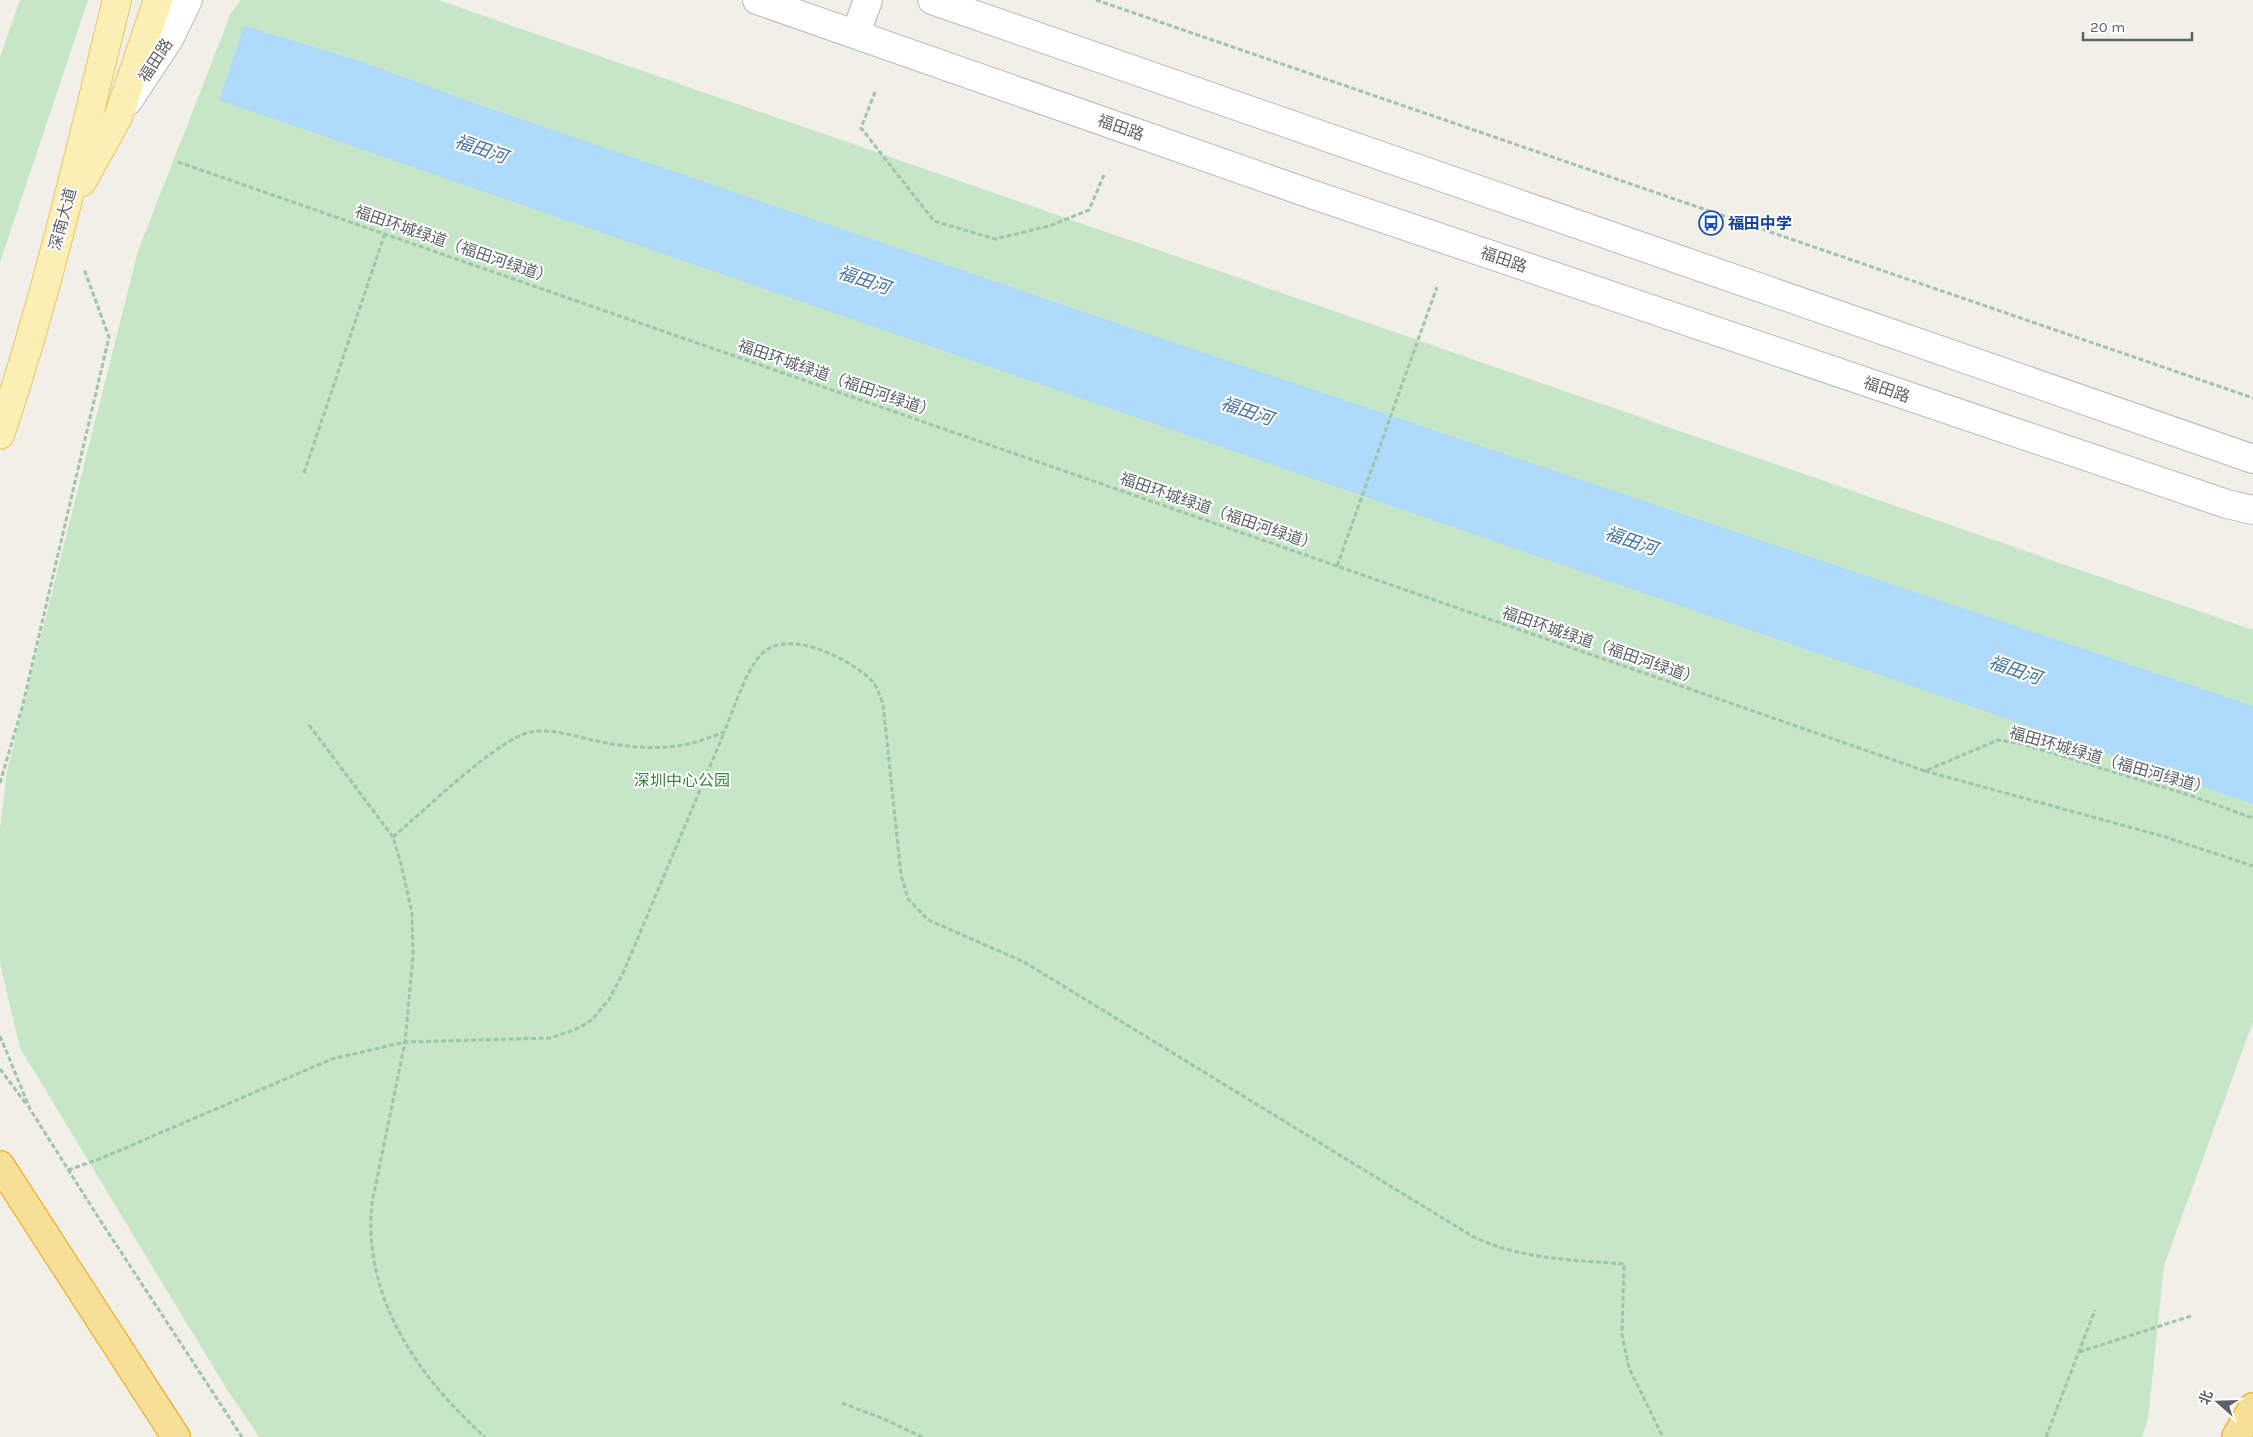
<svg xmlns="http://www.w3.org/2000/svg" width="2253" height="1437" font-family="Karla,'Noto Sans SC',sans-serif">
  <style>
    .green { fill: #c7e6c7 }
    .water { fill: #aedafb }
    .lines { fill: none; stroke-linecap: round; stroke-linejoin: round }
    .street-casing { stroke: #b5b8bc; stroke-width: 30 }
    .secondary-casing { stroke: #b6babf; stroke-width: 30 }
    .primary-casing { stroke: #ebc567; stroke-width: 30 }
    .highway-casing { stroke: #eda50c; stroke-width: 30 }
    .path { stroke: #9ec5aa; stroke-width: 3; stroke-dasharray: 5 2.5; stroke-linecap: butt }
    .street { stroke: #fff; stroke-width: 28 }
    .secondary { stroke: #fff; stroke-width: 28 }
    .primary { stroke: #fbefb3; stroke-width: 28 }
    .highway { stroke: #f8df98; stroke-width: 28 }
    .labels { text-anchor: middle; stroke-width: 4; stroke-linejoin: round; paint-order: stroke }
    .street-label { font-size: 16px; fill: #5f6368; stroke: #fff }
    .transit-label { font-size: 16px; font-weight: bold; fill: #164399; stroke: #fff; text-anchor: start }
    .park-label { font-size: 16px; fill: #3a843d; stroke: #fff }
    .water-label { font-size: 18px; font-style: italic; fill: #4775a5; stroke: #fff }
  </style>
  <rect width="100%" height="100%" fill="#f1efe8"/>
  <g class="green">
    <polygon points="20,0 88,0 0,262 0,58"/>
    <polygon points="241,0 438,0 2253,630 2253,1022 2164,1265 2148,1419 2142,1437 259,1437 226,1388 20,1048 0,963 0,829 7,771 138,251 231,13"/>
  </g>
  <polygon class="water" points="244,26 360,61 471,102 1163,339 2253,706 2253,804 219,100"/>
  <g class="lines">
    <g class="street-casing">
      <polyline id="street" points="856,33 868,0"/>
    </g>
    <g class="secondary-casing">
      <g id="secondary">
        <polyline points="757,0 1305,192 2227,504 2253,510"/>
        <polyline points="932,0 2253,459"/>
        <polyline points="128,101 169,39 188,0"/>
      </g>
    </g>
    <g class="primary-casing">
      <g id="primary">
        <polyline points="82,182 118,117 158,0"/>
        <path d="M0,435C48,293 81,146 117,0"/>
      </g>
    </g>
    <g class="highway-casing">
      <g id="highway">
        <polyline points="0,1165 176,1437"/>
        <polyline points="2236,1437 2253,1407"/>
      </g>
    </g>
    <g class="path">
      <polyline points="1096,0 2253,398"/>
      <polyline points="875,92 861,128 934,221 995,239 1049,226 1089,210 1104,175"/>
      <polyline points="178,162 1925,771 1998,740 2022,744 2189,795 2253,818"/>
      <polyline points="304,473 385,233"/>
      <polyline points="1337,566 1437,287"/>
      <path d="M309,725L393,837L401,864L412,913L413,956L405,1042L372,1203C362,1297 418,1377 485,1437"/>
      <polyline points="1925,771 2162,836 2253,866"/>
      <polyline points="0,783 22,708 109,337 84,269"/>
      <path d="M393,837C422,813 498,738 531,732C556,728 578,738 602,742C629,748 665,750 692,743C703,740 714,736 724,732C734,710 746,666 765,651C792,630 851,659 872,681C877,686 880,697 883,704L901,875L908,899L928,920L1024,962L1472,1236C1518,1259 1573,1260 1624,1264L1622,1335L1629,1368L1663,1437"/>
      <polyline points="0,1036 30,1109 100,1220 242,1437"/>
      <polyline points="0,1069 27,1105"/>
      <polyline points="68,1170 102,1158 332,1059 405,1042 551,1038 576,1029 592,1020 610,998 624,971 724,733"/>
      <polyline points="2079,1352 2191,1316"/>
      <polyline points="842,1403 884,1419 922,1437"/>
      <polyline points="2046,1437 2095,1310"/>
    </g>
    <use href="#street" class="street"/>
    <use href="#secondary" class="secondary"/>
    <use href="#primary" class="primary"/>
    <use href="#highway" class="highway"/>
  </g>
  <defs>
    <g id="bus-ring" transform="scale(1.25)"><circle r="9.5" fill="#fff" stroke="#1a4fb4" stroke-width="1.5"/><path d="M-5-6H5V4H4V6H2V4H-2V6H-4V4H-5ZM-3.5-4V0h7V-4ZM-3.5 1.2v1.5H-2V1.2ZM2 1.2v1.5H3.5V1.2Z" fill="#1a4fb4"/></g>
  </defs>
  <g fill-rule="evenodd">
    <use href="#bus-ring" x="1711" y="223"/>
  </g>
  <g class="labels">
    <g class="street-label">
      <text transform="translate(155 60) rotate(-57)" y="6">福田路</text>
      <text transform="translate(1121 127) rotate(19)" y="6">福田路</text>
      <text transform="translate(62 219) rotate(-75)" y="6">深南大道</text>
      <text transform="translate(454 244) rotate(19)" y="6">福田环城绿道（福田河绿道）</text>
      <text transform="translate(1504 259) rotate(19)" y="6">福田路</text>
      <text transform="translate(837 378) rotate(19)" y="6">福田环城绿道（福田河绿道）</text>
      <text transform="translate(1887 389) rotate(19)" y="6">福田路</text>
      <text transform="translate(1219 511) rotate(19)" y="6">福田环城绿道（福田河绿道）</text>
      <text transform="translate(1601 645) rotate(19)" y="6">福田环城绿道（福田河绿道）</text>
      <text transform="translate(2110 760) rotate(16)" y="6">福田环城绿道（福田河绿道）</text>
    </g>
    <g class="transit-label">
      <text x="1728" y="229">福田中学</text>
    </g>
    <g class="park-label">
      <text x="682" y="786">深圳中心公园</text>
    </g>
    <g class="water-label">
      <text transform="translate(481 149) rotate(19)" y="6">福田河</text>
      <text transform="translate(864 280) rotate(19)" y="6">福田河</text>
      <text transform="translate(1247 411) rotate(19)" y="6">福田河</text>
      <text transform="translate(1631 541) rotate(19)" y="6">福田河</text>
      <text transform="translate(2015 670) rotate(19)" y="6">福田河</text>
    </g>
  </g>
  <g transform="translate(2218 1402) rotate(290)" stroke="#ffffff" stroke-width="4" paint-order="stroke">
  <path d="M0-4L9 19L0 12L-9 19Z" fill="#5f6368"/>
  <text y="-8" font-size="14" font-weight="bold" text-anchor="middle" fill="#5f6368">北</text>
  </g>
  <path d="M2083 32v8h109v-8" fill="none" stroke="#5f6368" stroke-width="2.5"/>
  <text x="2090" y="32" font-size="15" fill="#5f6368" stroke="#ffffff" stroke-width="4" paint-order="stroke">20 m</text>
</svg>
